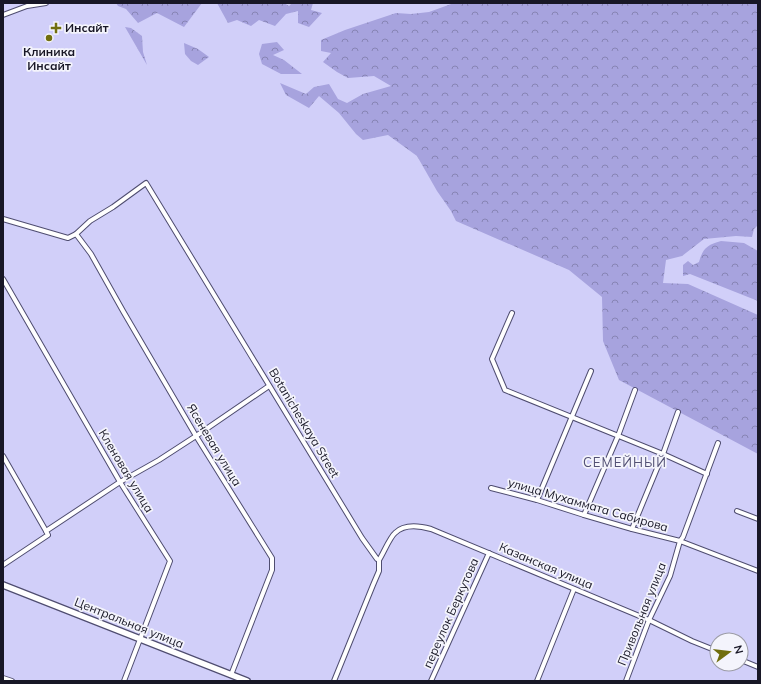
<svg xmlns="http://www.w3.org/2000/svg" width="761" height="684" font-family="Mulish,sans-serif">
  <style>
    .forest { fill: url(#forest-crowns) }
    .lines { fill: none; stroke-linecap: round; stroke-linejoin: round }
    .street-casing { stroke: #4f4d70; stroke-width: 6 }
    .secondary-casing { stroke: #4f4d70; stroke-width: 8 }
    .street { stroke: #fff; stroke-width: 4 }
    .secondary { stroke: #fff; stroke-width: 5.5 }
    .poi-dot { fill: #716e0e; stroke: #f4f4fc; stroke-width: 1.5 }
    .labels { text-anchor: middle; stroke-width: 3.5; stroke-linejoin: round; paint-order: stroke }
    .poi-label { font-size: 12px; font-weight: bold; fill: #181726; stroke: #f4f4fc; text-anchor: start }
    .street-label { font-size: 12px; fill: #181726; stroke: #f4f4fc }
    .neighbourhood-label { font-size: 13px; letter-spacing: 1px; fill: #535175; stroke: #f4f4fc }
  </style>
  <defs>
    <pattern id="forest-crowns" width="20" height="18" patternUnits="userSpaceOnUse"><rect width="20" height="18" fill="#a7a3de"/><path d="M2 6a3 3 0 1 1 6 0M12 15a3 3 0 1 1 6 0" fill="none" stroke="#8784b4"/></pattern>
  </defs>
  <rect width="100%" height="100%" fill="#d1cff9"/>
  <g class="forest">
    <polygon points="116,3 202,3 184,27 157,13 138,23 126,9 118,6"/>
    <polygon points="217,3 284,3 289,6 292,3 313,3 311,10 322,13 309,27 298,23 298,11 286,14 275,26 259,20 251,26 237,20 228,23"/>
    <polygon points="454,3 758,3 758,225 754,229 752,237 736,236 704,239 682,256 666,260 663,283 688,284 758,315 758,454 619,380 603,341 602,297 569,270 456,221 451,211 437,191 417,156 388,135 363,140 356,134 339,113 319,96 309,108 286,95 280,83 306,94 314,87 329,84 338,99 347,103 363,94 391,86 374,76 348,78 337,72 323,62 331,53 321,51 321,40 345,30 396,13 411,14 429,12"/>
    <polygon points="125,27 131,28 142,36 143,52 147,65"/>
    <polygon points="277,42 284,50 273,55 284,60 302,74 281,74 262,64 259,54 262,44"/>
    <polygon points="184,43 198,49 209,57 198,65 191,61 185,54"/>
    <path d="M721,241L744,243L758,251V301L690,274L683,276V265L688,261L693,265L699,262C703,248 707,245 721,241Z"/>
  </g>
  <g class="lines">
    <g class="street-casing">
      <g id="street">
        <polyline points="3,15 27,6 46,3"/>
        <polyline points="3,219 68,238 76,234 90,221 113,207 146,183 362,538 377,559 379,560 379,571 373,585 334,681"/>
        <polyline points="76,234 91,254 123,311 196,436 272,558 272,570 231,675"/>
        <polyline points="3,279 120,482 170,561 124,681"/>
        <polyline points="512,313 492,359 505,390 663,454 707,474"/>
        <polyline points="3,456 46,531"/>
        <polyline points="491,488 537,500 584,515 632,529 680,541 683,537 718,443"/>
        <polyline points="537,500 591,371"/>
        <polyline points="737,511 758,519"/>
        <polyline points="584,515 618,436 635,390"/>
        <polyline points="632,529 663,454 678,412"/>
        <path d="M379,560C383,554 390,537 395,533C404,524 420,526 431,529L649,620L692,641L717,651"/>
        <polyline points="3,565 48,535 46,531 120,482 159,460 196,436 269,386"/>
        <polyline points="741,660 758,667"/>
        <polyline points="3,678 12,681"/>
        <polyline points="431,681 489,553"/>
        <polyline points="537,681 574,589"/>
        <polyline points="626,681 649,620 670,576 680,541 758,571"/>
      </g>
    </g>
    <g class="secondary-casing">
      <polyline id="secondary" points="3,585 247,681"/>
    </g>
    <use href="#street" class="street"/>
    <use href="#secondary" class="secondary"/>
  </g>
  <g class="poi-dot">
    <path d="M54 22h4v4h4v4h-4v4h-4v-4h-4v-4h4z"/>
    <circle cx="49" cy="38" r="4"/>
  </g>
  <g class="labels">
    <g class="poi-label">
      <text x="65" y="32">Инсайт</text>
      <text x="49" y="56" text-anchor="middle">Клиника<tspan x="49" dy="14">Инсайт</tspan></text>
    </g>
    <g class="street-label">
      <text transform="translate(304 423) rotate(59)" y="4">Botanicheskaya Street</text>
      <text transform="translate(214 445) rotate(59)" y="4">Ясеневая улица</text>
      <text transform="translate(126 471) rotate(59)" y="4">Кленовая улица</text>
      <text transform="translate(588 505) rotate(16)" y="4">улица Мухаммата Сабирова</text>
      <text transform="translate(546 566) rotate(23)" y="4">Казанская улица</text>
      <text transform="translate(451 613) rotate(-66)" y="4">переулок Беркутова</text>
      <text transform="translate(642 614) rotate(-68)" y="4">Привольная улица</text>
      <text transform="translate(129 623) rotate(22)" y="4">Центральная улица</text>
    </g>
    <g class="neighbourhood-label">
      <text x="625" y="467">СЕМЕЙНЫЙ</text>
    </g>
  </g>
  <rect width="761" height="684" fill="none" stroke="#181726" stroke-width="8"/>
  <g transform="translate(729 652) rotate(75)"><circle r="19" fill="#f4f4fc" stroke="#9c9ca6"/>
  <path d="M0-3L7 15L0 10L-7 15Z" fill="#716e0e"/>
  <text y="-6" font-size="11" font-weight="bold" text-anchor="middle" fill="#181726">N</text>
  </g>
</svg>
